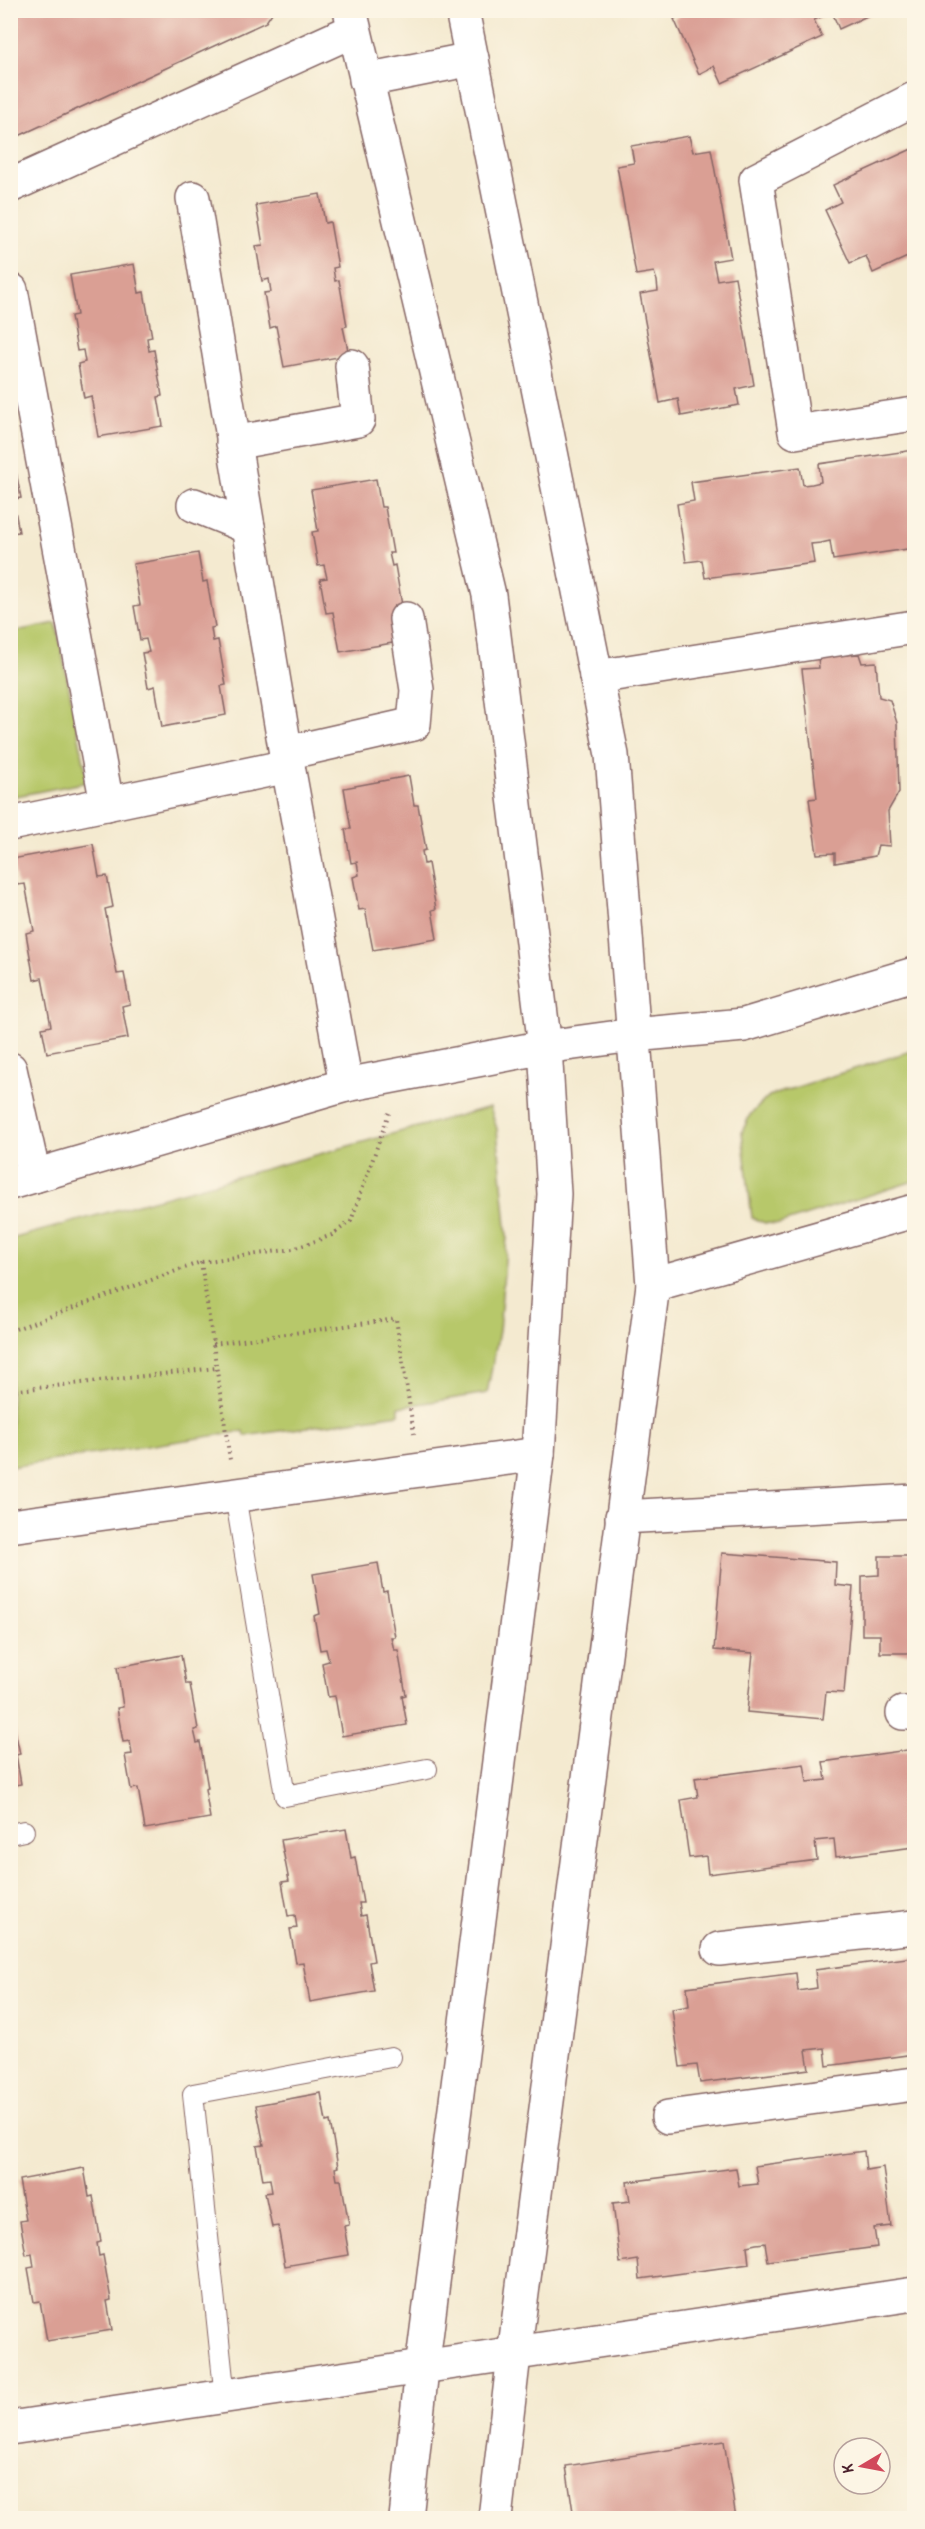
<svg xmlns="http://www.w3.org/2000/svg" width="925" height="2529" font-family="'Patrick Hand',sans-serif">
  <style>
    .green { fill: #b7c86a; stroke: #80744a; stroke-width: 1.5 }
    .building { fill: #da9f94 }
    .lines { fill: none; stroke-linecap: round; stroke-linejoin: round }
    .service-casing { stroke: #866665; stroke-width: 22 }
    .minor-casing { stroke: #866665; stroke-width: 36 }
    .tertiary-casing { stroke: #866665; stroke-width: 36 }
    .path { stroke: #866665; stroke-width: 4; stroke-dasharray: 1.5 4.5; stroke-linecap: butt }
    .service { stroke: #fff; stroke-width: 20 }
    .minor { stroke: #fff; stroke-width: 33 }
    .tertiary { stroke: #fff; stroke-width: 33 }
  </style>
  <rect width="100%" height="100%" fill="#fcf5e5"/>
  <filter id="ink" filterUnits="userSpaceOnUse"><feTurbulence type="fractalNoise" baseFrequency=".0167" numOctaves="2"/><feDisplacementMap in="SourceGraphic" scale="12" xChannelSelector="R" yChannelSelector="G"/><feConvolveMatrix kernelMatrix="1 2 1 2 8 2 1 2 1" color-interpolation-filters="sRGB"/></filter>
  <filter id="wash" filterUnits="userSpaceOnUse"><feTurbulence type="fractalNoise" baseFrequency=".008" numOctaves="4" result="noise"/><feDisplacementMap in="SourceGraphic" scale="24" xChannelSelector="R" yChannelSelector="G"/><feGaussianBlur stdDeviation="1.35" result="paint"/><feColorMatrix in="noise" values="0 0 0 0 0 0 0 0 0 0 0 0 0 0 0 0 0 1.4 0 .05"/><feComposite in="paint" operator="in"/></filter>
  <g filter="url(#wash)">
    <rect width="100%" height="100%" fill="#f4ead0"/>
    <g class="green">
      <polygon points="56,623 88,782 11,797 11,632"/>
      <polygon points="914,1050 914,1181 779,1224 765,1223 752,1218 742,1132 750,1115 769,1096"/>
      <polygon points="490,1107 497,1129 507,1237 499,1331 487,1393 399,1407 399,1414 245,1436 244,1431 11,1467 11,1239"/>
    </g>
    <g id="blocks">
      <g class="building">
        <polygon points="10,10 274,10 266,22 10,140"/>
        <polygon points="689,10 880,10 839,29 832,12 814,20 822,37 722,83 714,66 699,74 674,19"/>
        <polygon points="689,136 693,152 711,149 731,258 713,261 717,280 735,277 754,385 736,389 739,405 681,416 678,399 660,403 640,294 658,291 657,281 654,272 636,275 617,166 634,163 631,146"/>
        <polygon points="914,148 914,254 873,273 866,256 850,263 825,210 841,202 833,185"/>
        <polygon points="320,194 325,223 330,222 338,267 333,268 335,281 339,280 347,326 343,327 349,355 284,367 276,326 270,328 264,293 271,292 269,279 262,281 256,246 263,245 256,205"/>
        <polygon points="134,264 139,293 144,292 152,337 147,338 149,351 154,350 162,396 158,397 163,426 98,437 91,396 84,398 78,364 85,362 83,350 77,351 71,316 77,315 70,275"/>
        <polygon points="914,450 914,548 833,560 830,541 821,543 811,544 814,563 705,578 702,560 686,562 677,504 694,501 691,482 800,467 803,485 812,484 821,482 819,464"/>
        <polygon points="15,466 21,498 13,499 19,532 10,533 10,467"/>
        <polygon points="376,479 381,507 385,507 393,553 389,553 392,566 395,565 403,611 404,641 340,652 333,612 326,613 320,579 327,578 324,565 318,566 312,532 318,531 311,490"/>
        <polygon points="198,553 203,582 207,581 215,627 211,628 213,641 218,640 226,685 221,686 226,715 162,727 155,686 148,688 142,653 149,652 146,639 140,640 134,606 140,605 133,564"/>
        <polygon points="859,654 862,663 876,662 879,697 890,700 897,723 899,792 888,811 890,846 878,845 875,856 835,863 835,853 817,854 809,799 817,798 802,669 819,668 818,657"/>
        <polygon points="409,776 414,805 418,805 426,850 422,851 424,864 428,863 436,909 432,910 437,939 373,950 365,909 359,910 353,877 359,875 357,862 351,863 345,829 351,829 344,788"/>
        <polygon points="93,844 99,877 107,876 113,907 105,909 117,974 124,973 130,1004 122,1006 128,1038 47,1053 42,1028 51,1026 42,978 34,980 26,933 34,931 25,884 17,885 12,859"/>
        <polygon points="722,1553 836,1562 835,1585 853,1587 844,1693 826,1692 823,1719 747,1712 753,1653 714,1650"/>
        <polygon points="879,1556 914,1556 914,1653 880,1653 880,1635 862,1635 862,1576 879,1575"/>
        <polygon points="378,1563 383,1592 387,1591 395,1637 391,1637 394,1650 398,1650 406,1695 402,1696 407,1725 342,1736 335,1696 328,1697 322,1663 329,1661 326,1649 320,1650 314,1616 320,1614 313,1574"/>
        <polygon points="181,1655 186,1684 190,1684 198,1729 194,1730 197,1743 200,1742 208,1788 205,1789 210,1818 145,1829 138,1788 131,1789 125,1755 132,1754 130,1741 123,1742 117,1708 123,1707 117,1667"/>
        <polygon points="10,1707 20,1754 16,1755 21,1784 10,1786"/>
        <polygon points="914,1749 914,1847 836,1857 834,1839 824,1840 815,1841 817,1860 708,1874 706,1856 689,1858 681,1800 698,1797 695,1778 804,1764 807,1782 826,1780 823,1762"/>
        <polygon points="346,1829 351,1858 355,1857 363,1903 359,1903 361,1916 366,1915 374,1961 369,1962 374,1991 310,2002 303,1962 296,1963 290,1929 297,1928 295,1915 288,1916 282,1882 289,1881 281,1840"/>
        <polygon points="914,1957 914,2054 827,2066 825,2048 806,2050 809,2069 700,2083 697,2065 680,2067 672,2009 689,2006 687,1987 796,1973 798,1991 817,1988 815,1970"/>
        <polygon points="321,2093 326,2122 330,2121 338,2167 335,2168 337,2180 341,2180 349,2225 344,2226 349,2255 285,2266 278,2226 272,2227 265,2193 272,2192 270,2179 263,2180 257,2146 264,2145 256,2105"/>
        <polygon points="864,2151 866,2170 883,2167 891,2226 874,2228 877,2247 768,2261 765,2243 756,2244 747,2246 749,2264 640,2279 638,2260 620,2263 613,2203 630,2201 627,2182 736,2168 739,2186 758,2184 755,2166"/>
        <polygon points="84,2168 89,2197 93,2196 101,2242 97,2243 99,2256 103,2255 111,2300 107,2301 112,2330 47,2341 40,2301 34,2302 28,2268 34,2267 32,2254 26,2255 20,2221 26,2220 19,2180"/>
        <polygon points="724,2441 736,2518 574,2518 566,2466"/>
      </g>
    </g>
  </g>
  <g filter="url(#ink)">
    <use href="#blocks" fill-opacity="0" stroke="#866665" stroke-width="1.5"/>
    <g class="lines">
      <g class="service-casing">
        <g id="service">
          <polyline points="235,1495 285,1796 427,1769"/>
          <polyline points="10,1834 24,1831"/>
          <polyline points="225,2398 193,2094 391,2057"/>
        </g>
      </g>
      <g class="minor-casing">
        <g id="minor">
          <polyline points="914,99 756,180 795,432 914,414"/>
          <polyline points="10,186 354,30"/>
          <polyline points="193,198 288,766"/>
          <polyline points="11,290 107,804"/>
          <polyline points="233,443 358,420 352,366"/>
          <polyline points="194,505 248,527"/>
          <polyline points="596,677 914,627"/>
          <polyline points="286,753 414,724 417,690 406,619"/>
          <polyline points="10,824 288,766 346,1085"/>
          <polyline points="10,1069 34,1176"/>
          <polyline points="10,1183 346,1085 545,1047"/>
          <polyline points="622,1517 914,1501"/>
          <polyline points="10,1526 538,1454"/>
          <polyline points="903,1713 914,1713"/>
          <polyline points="719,1949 914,1927"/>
          <polyline points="668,2117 914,2084"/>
          <polyline points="10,2428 914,2294"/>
        </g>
      </g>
      <g class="tertiary-casing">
        <g id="tertiary">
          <polyline points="350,10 489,595 545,1047 554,1194 538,1454 422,2369 406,2518"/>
          <polyline points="462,10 612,755 653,1285 514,2355 495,2518"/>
          <polyline points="366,80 472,59"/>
          <polyline points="545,1047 633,1035 744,1025 914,974"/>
          <polyline points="653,1285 914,1211"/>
        </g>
      </g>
      <g class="path">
        <polyline points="201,1262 230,1460"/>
        <polyline points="10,1331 201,1262 293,1249 332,1235 351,1221 389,1113"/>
        <polyline points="213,1344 396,1319 414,1434"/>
        <polyline points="10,1391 216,1368"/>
      </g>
      <use href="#service" class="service"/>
      <use href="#minor" class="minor"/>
      <use href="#tertiary" class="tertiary"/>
    </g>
  </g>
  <rect width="925" height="2529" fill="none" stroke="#fcf5e5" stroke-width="36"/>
  <g transform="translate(862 2466) rotate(260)"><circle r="28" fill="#fcf5e5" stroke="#b59f9b" stroke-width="1.5"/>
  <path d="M0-4.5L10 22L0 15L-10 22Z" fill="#d1495b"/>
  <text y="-9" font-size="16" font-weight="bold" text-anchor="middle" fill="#4a1f2b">K</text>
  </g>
</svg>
